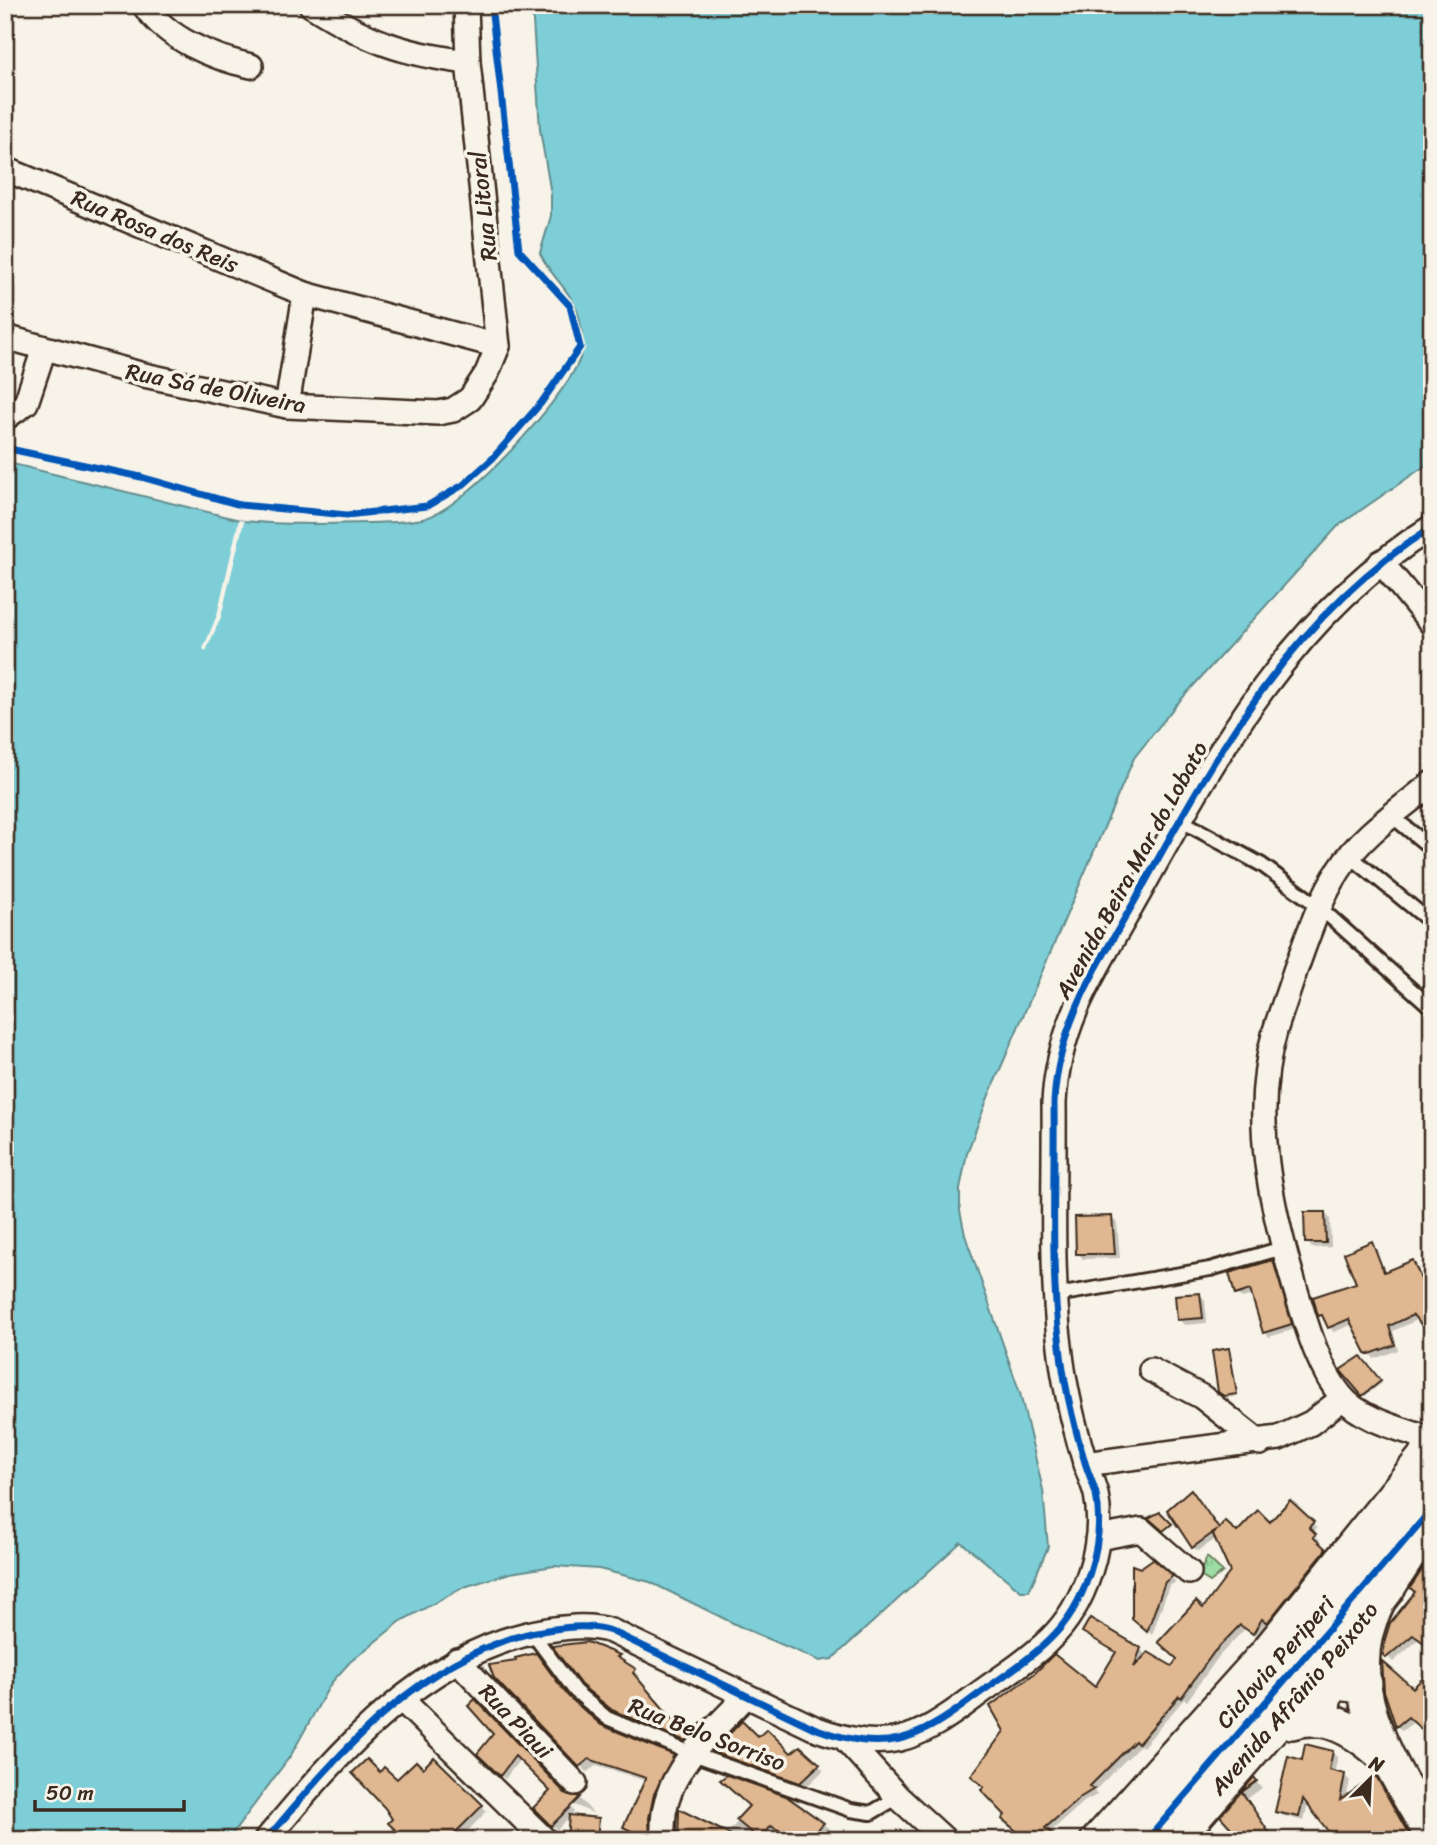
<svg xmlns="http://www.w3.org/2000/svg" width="1437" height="1845" font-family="Sriracha,sans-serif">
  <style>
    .grass { fill: url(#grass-tufts); stroke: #6c8361; stroke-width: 2 }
    .water { fill: #7dced7; stroke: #638c8d; stroke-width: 2 }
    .pier { fill: #f7f3e8 }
    .shadow { fill: #0003 }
    .building { fill: #dfb790; stroke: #3b2a1e; stroke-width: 2 }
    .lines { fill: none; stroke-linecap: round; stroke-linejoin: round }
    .service-casing { stroke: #3b2a1e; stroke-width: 18 }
    .minor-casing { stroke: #3b2a1e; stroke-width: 28 }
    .secondary-casing { stroke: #3b2a1e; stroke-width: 38 }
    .primary-casing { stroke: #3b2a1e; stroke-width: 42 }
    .service { stroke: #f7f3e8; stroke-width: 12 }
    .minor { stroke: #f7f3e8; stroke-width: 23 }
    .secondary { stroke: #f7f3e8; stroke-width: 33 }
    .primary { stroke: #f7f3e8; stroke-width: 37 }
    .cycleway-casing { stroke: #f7f3e8; stroke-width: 11 }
    .cycleway { stroke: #0057b8; stroke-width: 7 }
    .labels { text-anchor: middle; stroke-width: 7; stroke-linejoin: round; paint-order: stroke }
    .street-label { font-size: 23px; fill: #3b2a1e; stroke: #f7f3e8 }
  </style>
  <defs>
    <pattern id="grass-tufts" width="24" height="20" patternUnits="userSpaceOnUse" patternTransform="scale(1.75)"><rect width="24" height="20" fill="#9ddca4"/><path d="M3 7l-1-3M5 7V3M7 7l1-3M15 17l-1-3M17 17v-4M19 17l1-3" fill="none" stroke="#88bd8d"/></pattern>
  </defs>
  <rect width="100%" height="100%" fill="#f7f3e8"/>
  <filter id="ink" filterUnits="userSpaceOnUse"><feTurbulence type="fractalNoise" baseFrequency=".0143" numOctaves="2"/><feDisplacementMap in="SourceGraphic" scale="14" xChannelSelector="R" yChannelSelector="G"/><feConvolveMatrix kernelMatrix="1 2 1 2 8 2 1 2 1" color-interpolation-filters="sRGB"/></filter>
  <g filter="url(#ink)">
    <polygon class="grass" points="1207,1557 1223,1572 1210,1582 1199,1575"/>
    <path class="water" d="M532,5H1432V461L1338,526L1176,705L1134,758L989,1095L967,1153L960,1189V1211L965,1235L1020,1393L1043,1490L1048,1547L1029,1591H1021L961,1542L832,1659L820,1661L741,1627L650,1582L599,1569L554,1566L510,1573L464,1587L401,1621L350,1662L331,1683L291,1755L228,1840H5V462L244,521C286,525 325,524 367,523C386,522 407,523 426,518C468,505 559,404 578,363C584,351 583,334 580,321C575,293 550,277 540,253L551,216V194L540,130Z"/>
    <polygon class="pier" points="239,519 244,521 221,617 206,651 203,649 217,615"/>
    <g class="shadow">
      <polygon points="1432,1212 1432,1231 1424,1216"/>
      <polygon points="1325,1213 1330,1219 1331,1247 1312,1248 1307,1242"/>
      <polygon points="1111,1218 1117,1223 1120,1258 1083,1259 1078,1253"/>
      <polygon points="1371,1243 1386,1273 1413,1262 1430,1297 1424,1300 1419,1319 1393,1331 1398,1350 1374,1359 1353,1324 1334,1332 1329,1327 1358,1284"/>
      <polygon points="1272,1262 1277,1267 1295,1329 1269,1337 1264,1332 1254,1295 1242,1298 1237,1294"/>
      <polygon points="1200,1294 1205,1300 1207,1323 1184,1325 1179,1319"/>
      <polygon points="1229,1350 1238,1396 1227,1398 1219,1391"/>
      <polygon points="1360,1358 1382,1383 1365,1396 1343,1370"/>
      <polygon points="1191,1491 1219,1530 1237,1534 1270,1524 1290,1502 1317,1528 1312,1533 1320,1540 1317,1543 1329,1555 1272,1626 1267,1623 1258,1637 1245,1629 1219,1656 1187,1701 1184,1699 1143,1747 1141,1745 1094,1791 1097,1795 1085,1801 1049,1833 1027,1840 1096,1690 1117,1653 1084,1632 1140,1649 1147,1656 1173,1668 1203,1610 1232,1573 1217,1538 1198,1551 1193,1547"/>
      <polygon points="1153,1561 1176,1582 1169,1586 1152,1635 1134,1618 1140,1570"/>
      <polygon points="1417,1592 1419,1639 1393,1662 1385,1654"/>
      <polygon points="586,1644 619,1656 622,1663 635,1671 640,1676 637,1679 675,1723 679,1719 697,1738 691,1745 619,1715 589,1690"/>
      <polygon points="495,1677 572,1702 600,1726 673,1757 679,1764 656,1840 645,1840 625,1826 646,1781 597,1765 587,1772"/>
      <polygon points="1413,1691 1415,1721 1402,1731 1397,1726"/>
      <polygon points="496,1734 564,1794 579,1798 594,1814 566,1801 574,1812 557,1830 535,1808 552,1791 520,1759 505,1779 479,1754"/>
      <polygon points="758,1739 791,1756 800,1748 824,1770 806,1787 720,1756 715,1752"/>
      <polygon points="1332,1752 1338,1758 1334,1773 1344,1775 1350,1781 1346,1798 1376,1778 1413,1840 1335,1840 1308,1803 1304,1821 1283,1816 1277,1811 1303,1762"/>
      <polygon points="434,1759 487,1811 459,1840 415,1840 386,1810 380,1774 397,1781 423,1770"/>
      <polygon points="1254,1780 1262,1788 1247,1799 1275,1840 1244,1840 1223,1816"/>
      <polygon points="751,1806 823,1824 843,1840 679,1840 726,1835"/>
    </g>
    <g class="building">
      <polygon points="1304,1212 1325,1212 1326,1243 1305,1243"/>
      <polygon points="1112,1216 1115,1254 1076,1254 1075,1217"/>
      <polygon points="1372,1241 1384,1272 1413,1260 1432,1305 1432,1337 1413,1315 1389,1326 1395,1345 1367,1355 1349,1319 1328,1328 1322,1315 1318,1316 1313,1297 1356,1283 1344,1253"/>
      <polygon points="1273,1260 1292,1324 1263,1333 1250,1290 1235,1295 1229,1273"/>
      <polygon points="1200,1293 1203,1318 1177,1320 1175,1295"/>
      <polygon points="1229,1348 1237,1394 1224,1396 1218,1392 1212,1351"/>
      <polygon points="1361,1356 1381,1381 1362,1396 1340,1370"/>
      <polygon points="1191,1489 1219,1529 1225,1521 1237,1532 1258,1510 1270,1522 1290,1500 1314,1522 1309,1527 1316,1534 1313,1537 1326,1549 1267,1623 1262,1619 1253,1634 1240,1625 1214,1652 1181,1698 1179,1696 1138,1744 1135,1741 1090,1786 1094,1789 1081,1797 1045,1828 1060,1840 1027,1840 1002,1819 1005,1815 981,1790 984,1787 971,1776 1004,1731 990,1706 1035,1673 1054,1654 1095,1687 1116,1652 1082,1632 1090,1618 1141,1648 1134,1667 1148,1652 1172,1666 1177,1659 1158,1642 1196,1601 1203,1608 1230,1572 1213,1535 1217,1530 1192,1548 1167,1510"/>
      <polygon points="1160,1512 1172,1524 1163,1531 1148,1518"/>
      <polygon points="1432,1555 1432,1649 1413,1635 1386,1658 1383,1655 1385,1639 1390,1623 1415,1592 1410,1588"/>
      <polygon points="1153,1559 1173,1576 1165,1582 1147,1632 1132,1619 1132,1565 1140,1568"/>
      <polygon points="587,1642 620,1655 617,1657 636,1669 633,1673 674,1721 679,1717 693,1731 685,1741 612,1710 581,1685 552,1646"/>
      <polygon points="536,1653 568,1696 601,1725 674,1755 654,1794 649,1818 650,1840 623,1827 646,1778 589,1759 579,1767 494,1678 489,1665 516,1661 515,1658"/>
      <polygon points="1382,1661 1413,1688 1432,1669 1432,1739 1408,1717 1396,1727 1384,1691"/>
      <polygon points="475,1699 565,1793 580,1797 551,1826 533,1808 550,1791 515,1756 500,1776 477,1754 493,1734 468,1706"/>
      <polygon points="742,1721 758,1737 767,1729 791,1753 800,1746 820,1764 800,1783 712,1752"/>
      <polygon points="1305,1744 1333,1751 1329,1770 1345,1774 1340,1800 1376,1776 1412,1840 1335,1840 1303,1799 1299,1817 1275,1812 1288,1756 1302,1760"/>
      <polygon points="434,1757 483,1805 448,1840 406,1840 388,1823 392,1819 385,1808 352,1773 367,1759 380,1772 384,1767 397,1779 416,1761 423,1768"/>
      <polygon points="727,1775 786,1796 824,1823 808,1840 797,1840 771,1826 759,1839 736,1820 749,1806 720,1780"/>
      <polygon points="1254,1777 1257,1781 1242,1792 1274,1840 1242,1840 1220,1816"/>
      <polygon points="679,1809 741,1840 678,1840"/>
      <polygon points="569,1815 599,1818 597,1840 567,1840"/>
    </g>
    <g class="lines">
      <g class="service-casing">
        <g id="service">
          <polyline points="1392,816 1432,849"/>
          <polyline points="1180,820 1262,865 1318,906 1432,1008"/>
          <polyline points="1350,856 1432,923"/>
          <polyline points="1057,1295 1210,1269 1283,1248"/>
          <polyline points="532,1633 575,1691 607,1718 693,1754 851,1810 871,1813 898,1797"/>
        </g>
      </g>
      <g class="minor-casing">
        <g id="minor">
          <path d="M144,5C167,39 213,58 251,66"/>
          <path d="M311,5C367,41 403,54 468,62"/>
          <polyline points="5,169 305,294 498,346"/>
          <polyline points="5,337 144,375 287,406 438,413 453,410 470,399 487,373 498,346 468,62 466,5"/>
          <polyline points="287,406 305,294"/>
          <polyline points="5,418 26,403 44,349"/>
          <polyline points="1381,562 1432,624"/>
          <polyline points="1151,1370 1202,1397 1260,1443"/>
          <polyline points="1085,1464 1279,1438 1311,1423 1343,1398"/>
          <polyline points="1098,1538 1141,1530 1189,1572"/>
          <polyline points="457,1660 575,1783"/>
          <polyline points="401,1699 545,1840"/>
          <polyline points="846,1740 898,1797 945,1840"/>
          <path d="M266,1840C340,1751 427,1649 547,1630C569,1627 589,1624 611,1631L814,1728C885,1754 915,1742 973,1698C998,1679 1027,1662 1049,1640C1085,1606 1106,1543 1096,1494C1093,1482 1087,1471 1084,1459C1073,1422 1064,1385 1060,1346C1050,1270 1055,1180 1054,1103C1058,1020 1099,965 1138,895C1216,754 1291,615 1432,527"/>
          <path d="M664,1840C655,1778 708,1737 745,1697"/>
          <path d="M1092,1840L1261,1652L1432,1440C1403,1429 1363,1421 1342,1397C1318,1368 1307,1326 1296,1291C1271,1207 1250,1117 1275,1031C1281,1011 1289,991 1295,971C1308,936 1319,901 1339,870C1362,834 1400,810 1432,783"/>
        </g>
      </g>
      <g class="secondary-casing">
        <g id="secondary">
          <path d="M1377,1604C1335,1684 1392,1768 1432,1835"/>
          <path d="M1292,1722C1327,1710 1362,1735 1386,1758"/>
        </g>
      </g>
      <g class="primary-casing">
        <g id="primary">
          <polyline points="1303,1661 1327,1680 1363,1684"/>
          <polyline points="1318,1718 1327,1680"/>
          <polyline points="1125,1840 1432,1483"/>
          <path id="s1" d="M1172,1840L1348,1637L1384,1590L1432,1515"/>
        </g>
      </g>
      <use href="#service" class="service"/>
      <use href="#minor" class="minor"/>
      <use href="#secondary" class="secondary"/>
      <use href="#primary" class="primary"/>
      <g class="cycleway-casing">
        <g id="cycleway">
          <polyline points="5,448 141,477 240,505 347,515 427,506 463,485 492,459 541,403 580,347 570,306 519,250 491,5"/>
          <path d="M266,1840C340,1751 427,1649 547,1630C569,1627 589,1624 611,1631L814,1728C885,1754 915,1742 973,1698C998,1679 1027,1662 1049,1640C1085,1606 1106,1543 1096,1494C1093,1482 1087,1471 1084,1459C1073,1422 1064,1385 1060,1346C1050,1270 1055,1180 1054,1103C1058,1020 1099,965 1138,895C1216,754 1291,615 1432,527"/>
          <polyline points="1147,1840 1432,1509"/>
        </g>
      </g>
      <use href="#cycleway" class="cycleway"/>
    </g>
  </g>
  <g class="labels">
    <g class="street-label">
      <text transform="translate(483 206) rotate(-96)" y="8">Rua Litoral</text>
      <text transform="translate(155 231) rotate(23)" y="8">Rua Rosa dos Reis</text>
      <text transform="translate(216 388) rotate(11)" y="8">Rua Sá de Oliveira</text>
      <text transform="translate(1131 870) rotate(-61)" y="8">Avenida Beira Mar do Lobato</text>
      <text transform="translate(1275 1662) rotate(-49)" y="8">Ciclovia Periperi</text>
      <text dy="8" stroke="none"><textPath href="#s1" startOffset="187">Avenida Afrânio Peixoto</textPath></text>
      <text transform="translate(516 1721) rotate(46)" y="8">Rua Piaui</text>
      <text transform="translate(707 1734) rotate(21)" y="8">Rua Belo Sorriso</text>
    </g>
  </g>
  <rect width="1437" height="1845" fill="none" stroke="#f7f3e8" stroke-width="28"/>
  <rect x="14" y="14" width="1409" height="1817" fill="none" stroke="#3b2a1e" stroke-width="2.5" filter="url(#ink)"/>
  <g transform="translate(1370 1779) rotate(24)" stroke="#f7f3e8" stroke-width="5" paint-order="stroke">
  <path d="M0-5L12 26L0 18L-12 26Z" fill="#3b2a1e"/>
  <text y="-10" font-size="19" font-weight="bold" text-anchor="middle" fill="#3b2a1e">N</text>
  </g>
  <path d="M35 1800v10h149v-10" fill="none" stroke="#3b2a1e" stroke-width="3.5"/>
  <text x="46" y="1800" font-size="21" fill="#3b2a1e" stroke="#f7f3e8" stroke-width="5" paint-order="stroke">50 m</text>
</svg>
